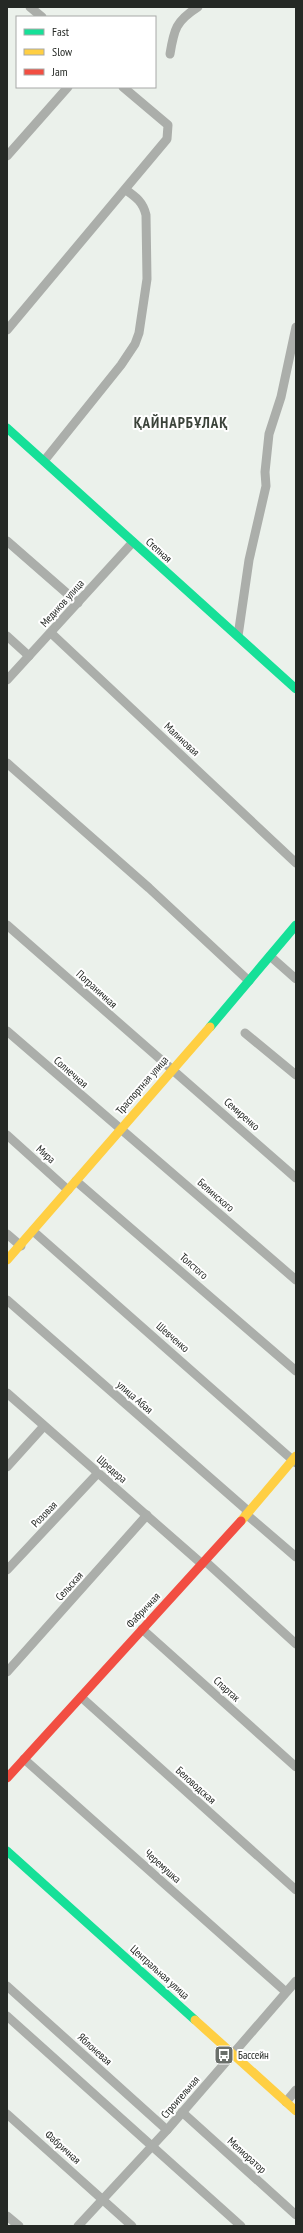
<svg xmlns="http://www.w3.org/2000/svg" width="303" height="2233" font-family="'PT Sans Narrow',sans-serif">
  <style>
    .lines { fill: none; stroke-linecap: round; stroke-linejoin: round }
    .street { stroke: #abaeaa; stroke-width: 9 }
    .fast { stroke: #16e098; stroke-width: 9 }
    .slow { stroke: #ffcf43; stroke-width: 9 }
    .jam { stroke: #f24e42; stroke-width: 9 }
    .labels { text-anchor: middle; stroke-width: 4; stroke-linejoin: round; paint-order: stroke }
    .street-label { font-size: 11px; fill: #252925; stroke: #fff }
    .poi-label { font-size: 11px; fill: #252925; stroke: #fff; text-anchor: start }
    .district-label { font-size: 15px; font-weight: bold; letter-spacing: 1px; fill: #3b433a; stroke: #fff }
  </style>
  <rect width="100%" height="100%" fill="#ebf1eb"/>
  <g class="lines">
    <g class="street">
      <polyline points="30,7 42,17"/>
      <path d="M170,54C174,29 176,21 198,7"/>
      <polyline points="7,156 68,87"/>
      <polyline points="7,330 167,139 168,125 123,87"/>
      <path d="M44,461L121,365L135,344L139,333L147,279L146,215C143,202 136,197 126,190"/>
      <polyline points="7,541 78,603"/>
      <polyline points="51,633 296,863"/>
      <polyline points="7,636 29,656"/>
      <polyline points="238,636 249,560 266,486 265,472 269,434 281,397 296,327"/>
      <polyline points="7,680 133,542"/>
      <polyline points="7,763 149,888 249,981"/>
      <polyline points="7,925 296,1178"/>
      <polyline points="270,956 296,979"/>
      <polyline points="7,1031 296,1280"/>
      <polyline points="245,1033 296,1075"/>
      <polyline points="7,1135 68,1190"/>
      <polyline points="76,1181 296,1371"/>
      <polyline points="33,1231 296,1463"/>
      <polyline points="7,1234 21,1246"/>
      <polyline points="7,1300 248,1511"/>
      <polyline points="7,1393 202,1564"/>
      <polyline points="7,1467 44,1426"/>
      <polyline points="246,1514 296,1557"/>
      <polyline points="205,1561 296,1644"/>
      <polyline points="7,1570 98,1473"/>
      <polyline points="142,1629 296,1767"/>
      <polyline points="7,1672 147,1515"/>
      <polyline points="81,1697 296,1890"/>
      <polyline points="24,1759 286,1992"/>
      <polyline points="7,1986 167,2130"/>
      <polyline points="7,2016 241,2226"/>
      <polyline points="286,2102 296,2090"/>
      <polyline points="182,2112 296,2215"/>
      <polyline points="7,2114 132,2226"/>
      <polyline points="7,2216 19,2226"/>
      <polyline points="78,2226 167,2130 296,1981"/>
    </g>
    <g class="fast">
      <polyline points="7,428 296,689"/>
      <polyline points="210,1027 296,925"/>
      <polyline points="7,1851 195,2020"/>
    </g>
    <g class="slow">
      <polyline points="7,1260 210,1027"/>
      <polyline points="241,1521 296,1456"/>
      <polyline points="195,2020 296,2111"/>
    </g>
    <polyline class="jam" points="7,1778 241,1521"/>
  </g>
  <defs>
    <g id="bus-square" transform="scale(1)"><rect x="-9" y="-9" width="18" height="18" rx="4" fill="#6a6f6a" stroke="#fff"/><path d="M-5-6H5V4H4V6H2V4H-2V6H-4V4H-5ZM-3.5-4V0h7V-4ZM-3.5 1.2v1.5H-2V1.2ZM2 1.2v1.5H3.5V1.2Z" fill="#fff"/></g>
  </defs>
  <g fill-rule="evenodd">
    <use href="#bus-square" x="224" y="2055"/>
  </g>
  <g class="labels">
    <g class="street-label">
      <text transform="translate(159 550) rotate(42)" y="4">Степная</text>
      <text transform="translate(62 603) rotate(-48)" y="4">Медиков улица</text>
      <text transform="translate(182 739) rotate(43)" y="4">Малиновая</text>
      <text transform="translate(97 989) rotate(42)" y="4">Пограничная</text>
      <text transform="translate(71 1072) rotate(41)" y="4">Солнечная</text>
      <text transform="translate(142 1085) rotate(-49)" y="4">Траспортная улица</text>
      <text transform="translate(242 1114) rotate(41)" y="4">Семиренко</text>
      <text transform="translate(46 1154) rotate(42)" y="4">Мира</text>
      <text transform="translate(216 1195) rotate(41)" y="4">Белинского</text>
      <text transform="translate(194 1266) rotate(41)" y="4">Толстого</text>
      <text transform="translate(173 1337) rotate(41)" y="4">Шевченко</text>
      <text transform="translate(135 1397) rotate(41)" y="4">улица Абая</text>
      <text transform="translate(112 1469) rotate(41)" y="4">Шредера</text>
      <text transform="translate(44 1514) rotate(-46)" y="4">Розовая</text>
      <text transform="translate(69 1586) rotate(-48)" y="4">Сельская</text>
      <text transform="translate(143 1610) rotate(-47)" y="4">Фабричная</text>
      <text transform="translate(227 1689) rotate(42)" y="4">Спартак</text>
      <text transform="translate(196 1785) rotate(42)" y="4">Беловодская</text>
      <text transform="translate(163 1866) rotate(42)" y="4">Черемушка</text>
      <text transform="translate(160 1972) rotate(42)" y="4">Центральная улица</text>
      <text transform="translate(95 2049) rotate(42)" y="4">Яблоневая</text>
      <text transform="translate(180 2097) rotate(-49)" y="4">Строительная</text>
      <text transform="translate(63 2147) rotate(42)" y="4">Фабричная</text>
      <text transform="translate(247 2155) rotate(42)" y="4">Мелиоратор</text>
    </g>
    <g class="poi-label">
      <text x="238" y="2059">Бассейн</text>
    </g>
    <g class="district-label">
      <text x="181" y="428">ҚАЙНАРБҰЛАҚ</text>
    </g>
  </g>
  <rect width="303" height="2233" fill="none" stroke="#252925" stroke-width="16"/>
  <rect x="16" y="16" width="140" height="72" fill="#ffffff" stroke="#a8a9a8"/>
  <rect x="24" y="29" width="20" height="6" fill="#16e098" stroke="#a8a9a8"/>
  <text x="52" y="36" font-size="12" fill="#252925">Fast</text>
  <rect x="24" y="49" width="20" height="6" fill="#ffcf43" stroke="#a8a9a8"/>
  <text x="52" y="56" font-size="12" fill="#252925">Slow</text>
  <rect x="24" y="69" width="20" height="6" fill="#f24e42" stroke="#a8a9a8"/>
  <text x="52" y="76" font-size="12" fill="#252925">Jam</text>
</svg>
